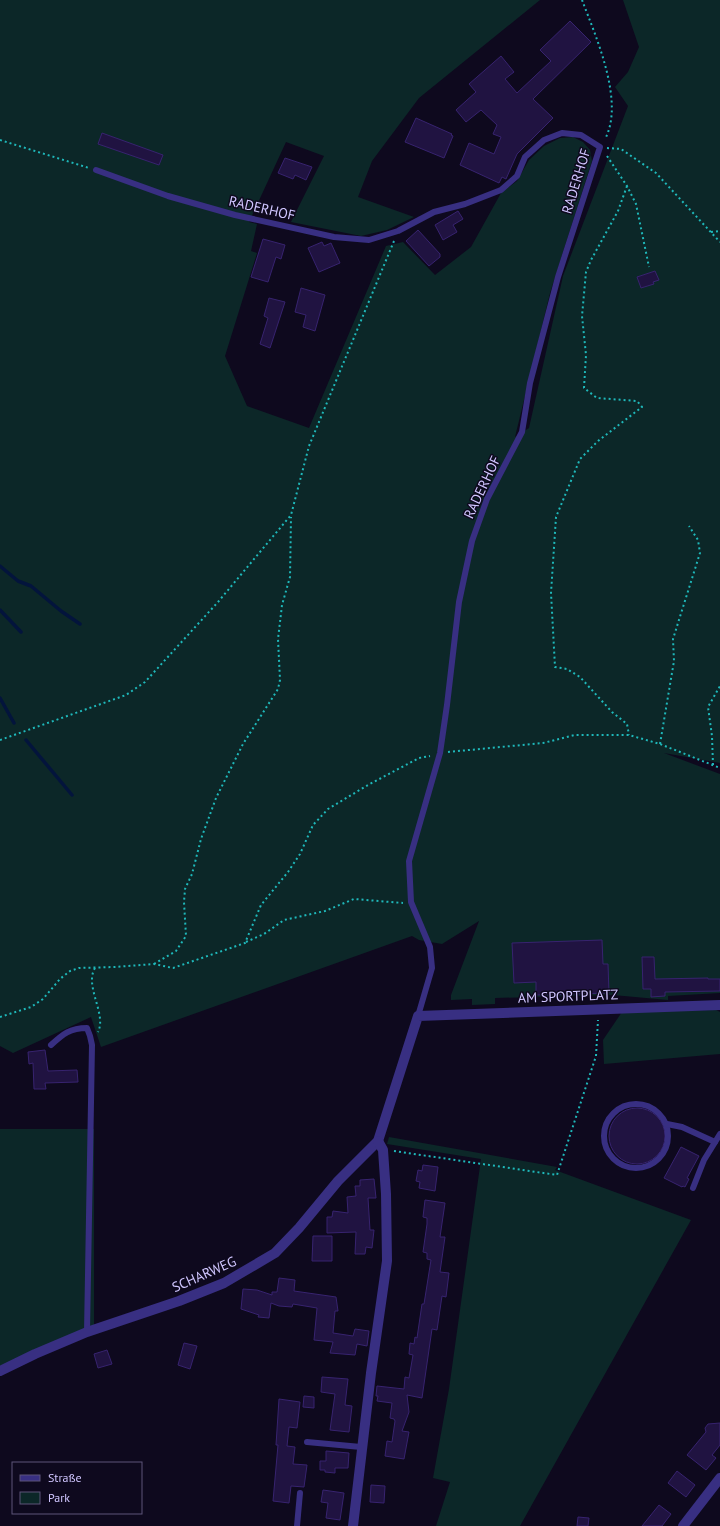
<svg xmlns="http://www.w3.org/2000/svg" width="720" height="1526" font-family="'PT Sans',sans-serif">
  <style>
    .green { fill: #0c2728 }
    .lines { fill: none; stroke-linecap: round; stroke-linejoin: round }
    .stream { stroke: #03143c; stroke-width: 3.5 }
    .building { fill: #201341; stroke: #37236f }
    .path { stroke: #1fb8ba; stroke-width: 2; stroke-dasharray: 2 3; stroke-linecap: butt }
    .service { stroke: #382f82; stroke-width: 6 }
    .minor { stroke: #382f82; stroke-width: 10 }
    .labels { text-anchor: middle; stroke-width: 3; stroke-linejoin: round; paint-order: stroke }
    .street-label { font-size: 14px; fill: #d0c6ff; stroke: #0e091e }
  </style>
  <rect width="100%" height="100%" fill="#0e091e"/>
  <g class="green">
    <polygon points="0,0 540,0 419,98 372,161 358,197 414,217 387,230 361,236 291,222 324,156 286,142 249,222 257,224 251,251 257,253 225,356 247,406 309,428 386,246 403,242 435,275 471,247 501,193 517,181 529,160 544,146 560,138 573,137 583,142 590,150 592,161 550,293 515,437 529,428 563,276 628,106 615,87 628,72 639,47 623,0 720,0 720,763 664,753 720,774 720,993 668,996 668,1000 613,995 495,998 495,1004 472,1005 472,999 451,1000 451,995 479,921 442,944 419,940 412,936 101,1047 91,1017 13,1053 0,1046"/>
    <polygon points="716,1010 720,1012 720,1054 604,1064 603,1040 622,1012"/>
    <polygon points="0,1129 94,1129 94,1325 0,1366"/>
    <polygon points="389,1137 557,1167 555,1170 691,1220 520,1526 436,1526 450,1482 433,1478 449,1389 481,1159 387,1144"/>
  </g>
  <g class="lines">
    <g class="stream">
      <polyline points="0,566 18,581 31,586 61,611 80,624"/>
      <polyline points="0,610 21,632"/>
      <polyline points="0,698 14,723"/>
      <polyline points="26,740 72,795"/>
    </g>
  </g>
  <g class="building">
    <polygon points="570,21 591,42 533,99 553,118 517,154 506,179 502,177 499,183 460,165 469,143 494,154 501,137 493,134 497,125 481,110 466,122 456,110 476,92 469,84 501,56 514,72 505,79 517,93 551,61 540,50"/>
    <polygon points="416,118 452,134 451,135 453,136 444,158 405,142"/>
    <polygon points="102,133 163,155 159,165 98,144"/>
    <polygon points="285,158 312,167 306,180 295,175 293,179 278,173"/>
    <polygon points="458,211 463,219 453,225 457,232 443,240 435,225"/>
    <polygon points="418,230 440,254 440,257 429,266 406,241"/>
    <polygon points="263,239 285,245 281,259 276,257 268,282 251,277"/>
    <polygon points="322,242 324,246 331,243 340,263 319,272 308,248"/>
    <polygon points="655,271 659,280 653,282 654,284 641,288 637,277"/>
    <polygon points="301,288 325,295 315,331 303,327 306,315 295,312"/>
    <polygon points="269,298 285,302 270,348 260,344 268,318 264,316"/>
    <polygon points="602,940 603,964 608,964 609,993 536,995 536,982 514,983 512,943"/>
    <polygon points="642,957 654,957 655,979 708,978 708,979 720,979 720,991 665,992 665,996 651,997 651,989 643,989"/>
    <polygon points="45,1050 48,1071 77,1070 78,1082 45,1083 46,1089 34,1089 33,1063 29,1064 28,1052"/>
    <circle cx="637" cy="1136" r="28"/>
    <polygon points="681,1147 699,1156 687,1178 689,1179 685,1187 683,1186 682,1187 664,1178"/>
    <polygon points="423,1165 438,1167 435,1191 419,1188 420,1182 416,1181 418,1170 422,1171"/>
    <polygon points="374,1179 376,1198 368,1198 370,1230 374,1230 372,1248 366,1247 365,1254 355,1254 356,1232 327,1233 327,1217 332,1217 333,1211 348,1213 347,1197 356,1196 355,1186 360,1186 360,1180"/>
    <polygon points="425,1200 445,1203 440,1237 445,1237 440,1272 449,1273 446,1297 442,1296 437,1330 432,1329 422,1398 407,1395 409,1412 402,1431 409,1432 404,1459 385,1456 387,1441 392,1442 395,1421 394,1419 390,1418 392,1403 377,1401 378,1396 376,1396 377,1386 404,1389 405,1377 409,1378 413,1355 409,1354 410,1343 414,1344 415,1337 417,1338 422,1304 424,1304 431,1260 427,1259 427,1253 423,1252 427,1224 427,1218 423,1217"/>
    <polygon points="313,1236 332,1236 332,1261 312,1261"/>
    <polygon points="279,1278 295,1280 294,1291 336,1297 338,1311 335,1311 333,1333 353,1336 355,1329 369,1331 367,1346 357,1344 355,1355 330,1353 333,1342 314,1340 317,1308 293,1304 292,1307 279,1306 271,1303 269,1318 258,1317 259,1315 241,1309 243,1289 257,1290 272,1295 272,1292 277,1292"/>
    <polygon points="184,1343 197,1346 190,1369 178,1365"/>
    <polygon points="107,1350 112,1364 98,1368 94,1354"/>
    <polygon points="322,1377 348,1379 345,1405 352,1406 349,1432 330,1430 335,1394 321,1392"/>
    <polygon points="304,1396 314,1397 314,1408 303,1407"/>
    <polygon points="279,1399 300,1402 297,1428 289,1427 287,1446 295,1447 293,1464 307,1465 304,1487 291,1486 289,1503 273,1501 278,1445 276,1445"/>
    <polygon points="720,1423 720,1445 712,1455 716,1458 706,1470 687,1455 706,1432 705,1428 708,1424"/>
    <polygon points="326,1451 349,1453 348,1468 335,1468 335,1473 325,1472 325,1470 320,1470 320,1461 326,1461"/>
    <polygon points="677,1471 695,1485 686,1497 668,1483"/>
    <polygon points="371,1485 385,1486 384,1503 370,1502"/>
    <polygon points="323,1490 344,1493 340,1520 326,1518 328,1503 321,1502"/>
    <polygon points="659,1505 671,1514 662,1526 642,1526"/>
    <polygon points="578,1517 589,1518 588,1526 577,1526"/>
  </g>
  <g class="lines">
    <g class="path">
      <path d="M582,0C596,37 625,102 605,139"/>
      <polyline points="0,140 89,168"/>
      <polyline points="607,148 621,149 656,173 720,242"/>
      <polyline points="607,156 627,186 636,204 649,267"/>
      <polyline points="627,186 618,211 591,260 586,272 582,316 586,355 584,388 597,398 637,401 642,407 598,441 580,459 556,517 551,593 555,667 567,669 580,677 612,712 627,724 629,735"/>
      <polyline points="711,232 720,231"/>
      <polyline points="0,740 126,695 145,682 218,602 291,515 309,446 394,241"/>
      <polyline points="660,744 674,661 673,639 700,553 698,540 689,526"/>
      <polyline points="448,752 543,743 575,735 629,735 660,744 720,768"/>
      <polyline points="713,765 712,736 708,707 720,686"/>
      <polyline points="246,942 264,934 284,920 325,911 354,899 403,903"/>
      <polyline points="154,964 176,951 186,936 184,902 185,889 192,874 201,839 216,798 243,744 278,689 280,680 278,639 282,605 290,577 291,517"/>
      <path d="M95,968C84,986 107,1014 98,1032"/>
      <polyline points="0,1017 31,1007 43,999 60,979 70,971 79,968 114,967 154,964 173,968 245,943 261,905 288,872 300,854 313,825 328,809 368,785 419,758 430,756"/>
      <polyline points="394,1151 557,1175 596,1056 598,1020"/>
    </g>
    <g class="service">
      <polyline points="96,170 168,196 235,215 334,237 369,240 398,231 434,212 465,204 501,190 517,176 525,157 544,140 562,133 581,135 600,147 558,277 530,383 522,432 487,499 472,541 459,602 447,705 440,753 409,861 411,902 430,947 432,968 418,1016"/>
      <path d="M51,1045C63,1034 70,1028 87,1028L90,1036L92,1045L87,1332"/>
      <circle cx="636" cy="1136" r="32"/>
      <polyline points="667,1124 682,1127 715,1142"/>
      <polyline points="693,1188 704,1160 720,1134"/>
      <polyline points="307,1442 361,1447"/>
      <polyline points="297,1526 300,1493"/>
    </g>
    <g class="minor">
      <polyline points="0,1371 35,1354 87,1332 179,1301 224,1283 275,1253 299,1228 338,1181 378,1141 418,1016 720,1005"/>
      <polyline points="353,1526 371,1373 387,1261 386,1194 383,1150 378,1141"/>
      <polyline points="683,1526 720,1478"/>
    </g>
  </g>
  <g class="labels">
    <g class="street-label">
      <text transform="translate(576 181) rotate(-73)" y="5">RADERHOF</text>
      <text transform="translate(262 208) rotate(13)" y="5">RADERHOF</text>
      <text transform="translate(482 487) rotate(-65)" y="5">RADERHOF</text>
      <text transform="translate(568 996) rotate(-2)" y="5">AM SPORTPLATZ</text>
      <text transform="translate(204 1274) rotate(-24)" y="5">SCHARWEG</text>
    </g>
  </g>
  <rect x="12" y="1462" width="130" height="52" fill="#0e091e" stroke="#5c5578"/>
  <rect x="20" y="1475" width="20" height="6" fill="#382f82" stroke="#5c5578"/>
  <text x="48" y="1482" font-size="12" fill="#d0c6ff">Straße</text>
  <rect x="20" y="1492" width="20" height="12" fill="#0c2728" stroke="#5c5578"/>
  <text x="48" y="1502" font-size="12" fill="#d0c6ff">Park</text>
</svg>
